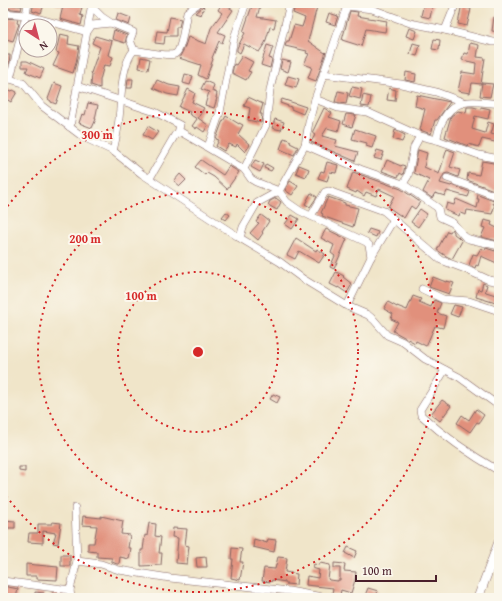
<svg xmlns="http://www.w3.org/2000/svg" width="502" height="601" font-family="'Gentium Book Plus',serif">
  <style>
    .building { fill: #e1907c }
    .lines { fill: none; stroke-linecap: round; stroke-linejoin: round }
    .minor-casing { stroke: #846462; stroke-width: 8 }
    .major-casing { stroke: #846462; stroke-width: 10 }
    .minor { stroke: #fff; stroke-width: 7 }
    .major { stroke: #fff; stroke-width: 9 }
    .ring { fill: none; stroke: #d62828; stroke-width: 2; stroke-dasharray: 2 4 }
    .centre { fill: #d62828; stroke: #fbf7ec; stroke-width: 2 }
    .ring-label { font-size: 12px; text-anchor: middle; font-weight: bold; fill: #d62828; stroke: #fbf7ec; stroke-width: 4; stroke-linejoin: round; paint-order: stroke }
  </style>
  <rect width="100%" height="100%" fill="#fbf7ec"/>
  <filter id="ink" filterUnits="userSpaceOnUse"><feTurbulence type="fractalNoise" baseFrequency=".025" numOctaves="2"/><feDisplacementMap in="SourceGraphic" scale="8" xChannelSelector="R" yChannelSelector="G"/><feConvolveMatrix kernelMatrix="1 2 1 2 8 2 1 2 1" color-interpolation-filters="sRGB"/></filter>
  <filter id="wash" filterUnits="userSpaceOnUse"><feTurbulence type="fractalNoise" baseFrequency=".012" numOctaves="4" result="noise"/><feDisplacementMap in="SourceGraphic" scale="16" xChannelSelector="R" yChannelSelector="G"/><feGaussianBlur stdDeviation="0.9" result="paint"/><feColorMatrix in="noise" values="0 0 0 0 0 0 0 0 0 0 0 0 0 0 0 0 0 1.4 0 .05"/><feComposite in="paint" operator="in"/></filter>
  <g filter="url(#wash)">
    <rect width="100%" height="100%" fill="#f0e5c9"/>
    <g id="blocks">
      <g class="building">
        <polygon points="34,3 44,5 41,13 36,11 35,12 32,11"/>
        <polygon points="55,3 83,3 80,15 83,16 81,25 60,19 63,6 55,4"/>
        <polygon points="222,3 233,10 218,32 225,35 222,43 219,41 212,58 213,59 206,79 198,75 201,65 179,58 184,49 188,37 206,44 211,28 222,13 218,10"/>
        <polygon points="253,3 261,3 257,17 276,20 274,28 270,27 265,43 259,52 244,44 240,53 237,51 237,48 245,33 243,32"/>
        <polygon points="296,3 318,3 308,41 325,53 326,52 316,81 308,78 312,67 304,64 309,54 306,53 307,51 285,46 287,41 289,41 294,25 302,27 305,18 293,13"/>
        <polygon points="424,3 433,3 430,18 421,16"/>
        <polygon points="462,3 468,3 467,8 471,9 467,26 458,24"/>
        <polygon points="3,4 22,6 21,10 3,8"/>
        <polygon points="203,6 204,7 201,15 195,13"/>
        <polygon points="350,11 358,12 357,16 387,21 385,32 366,29 361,46 342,40"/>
        <polygon points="118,13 131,18 129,25 116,20"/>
        <polygon points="329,13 338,16 335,25 326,22"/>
        <polygon points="170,17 181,19 179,27 176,27 176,36 165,36 164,44 155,43 157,31 167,32"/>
        <polygon points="494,17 499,17 499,32 492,31"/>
        <polygon points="3,18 18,19 17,23 19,24 13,41 3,38 5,25 3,25"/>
        <polygon points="409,28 417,31 414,39 406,36"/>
        <polygon points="114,30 127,35 125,43 112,39"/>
        <polygon points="60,34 69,36 68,44 79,46 76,63 73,73 53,66 59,53 56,52"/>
        <polygon points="95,36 112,41 108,55 113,57 110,66 104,65 100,80 100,88 91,85 92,74 91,73 100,47 92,43"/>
        <polygon points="434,39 440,40 439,50 432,49"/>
        <polygon points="413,43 420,45 417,56 410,54"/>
        <polygon points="470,43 479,45 477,57 485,58 481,84 472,83 470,93 458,91 462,72 475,74 476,63 462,60 464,53 468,54"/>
        <polygon points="267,45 273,47 269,58 272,59 270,68 261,65"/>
        <polygon points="3,55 10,55 9,64 3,63"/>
        <polygon points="242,56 253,62 248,71 251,72 246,80 232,73 234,64 236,65"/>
        <polygon points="141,57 150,59 148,70 139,68"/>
        <polygon points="282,60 291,62 288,72 280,69"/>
        <polygon points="22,61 27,61 44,69 40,78 26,72 28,67 22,67"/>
        <polygon points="406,72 416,74 415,82 405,80"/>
        <polygon points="185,74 193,76 190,85 183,83"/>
        <polygon points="288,76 299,79 296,88 285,85"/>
        <polygon points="128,79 133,79 132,88 127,88"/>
        <polygon points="157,80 169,85 180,87 178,96 167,94 153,88"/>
        <polygon points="205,81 214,85 212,91 217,93 216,98 217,98 214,108 205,105 209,92 201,89"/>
        <polygon points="54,83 62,86 56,104 51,102 51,101 48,99"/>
        <polygon points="482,83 493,84 490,97 480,96"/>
        <polygon points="352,87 362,89 360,99 349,96"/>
        <polygon points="3,88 12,91 13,90 17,92 11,102 3,97"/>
        <polygon points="389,88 396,90 395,101 387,100"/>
        <polygon points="188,89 195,93 192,102 204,108 198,118 208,125 204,132 197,127 196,129 192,126 197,119 189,114 190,112 179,107"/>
        <polygon points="338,91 348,93 346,104 335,102"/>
        <polygon points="363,95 371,97 369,107 361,106"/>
        <polygon points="417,95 450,102 437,120 435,120 431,134 420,130 425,109 415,106"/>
        <polygon points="248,97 263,104 260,114 262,114 261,123 248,120 250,108 244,106"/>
        <polygon points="282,99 306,107 303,114 291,109 291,107 280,103"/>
        <polygon points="88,103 98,105 95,119 96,119 92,128 79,123 82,114 85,115"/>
        <polygon points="467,107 473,107 481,109 481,107 490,109 488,119 475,116 472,129 485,133 488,122 494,124 491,134 499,136 499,143 482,139 479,147 468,144 468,146 445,137 451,116 458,111 466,113"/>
        <polygon points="324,108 332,113 329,117 341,121 338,131 327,128 322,136 337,140 335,146 358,152 355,161 311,142 315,135 312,133"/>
        <polygon points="346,114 356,115 352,127 343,124"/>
        <polygon points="226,116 239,124 239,123 243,125 238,134 250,145 245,152 237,144 236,147 229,144 224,151 216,146 219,140 216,139 222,123"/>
        <polygon points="275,119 284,122 281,130 272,128"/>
        <polygon points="148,126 158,132 152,140 143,135"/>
        <polygon points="355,129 376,136 372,148 366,146 367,143 352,139"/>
        <polygon points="395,130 405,135 402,142 393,139"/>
        <polygon points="284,138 291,141 290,143 298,147 294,155 280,149"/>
        <polygon points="447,149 455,152 450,167 460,170 458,177 448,173 444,174 440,183 451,186 452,185 470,192 468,197 447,191 445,196 435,193 432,198 423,192 429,180 414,173 418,150 427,153 424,167 439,174"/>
        <polygon points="377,150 384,152 381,160 374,158"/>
        <polygon points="201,160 223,175 229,166 239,172 227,189 214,177 207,173 205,175 195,167"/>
        <polygon points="255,160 264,164 260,172 251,167"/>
        <polygon points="387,160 401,166 402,165 405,166 403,175 400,173 398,177 382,171"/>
        <polygon points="482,161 499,164 499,192 467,180 468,173 479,175"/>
        <polygon points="327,162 338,165 336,173 330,172 327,181 318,178 321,171 324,172"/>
        <polygon points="266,164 273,168 271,171 264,168"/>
        <polygon points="299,165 309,169 306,177 296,173"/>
        <polygon points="353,172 401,189 420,202 415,209 411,206 404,218 388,207 394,196 379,189 376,196 366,192 364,196 357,191 356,193 347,189"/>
        <polygon points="180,174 186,180 180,186 174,181"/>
        <polygon points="290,181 298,186 292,195 285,190"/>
        <polygon points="311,193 317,197 310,207 305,204"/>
        <polygon points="478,195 494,201 493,204 495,204 492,214 467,210 466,215 460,213 459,216 445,210 447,203 454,205 456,199 477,208 479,199 477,199"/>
        <polygon points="328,197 345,203 345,205 358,208 353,227 322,216 323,214 321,213"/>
        <polygon points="276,198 281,202 277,210 268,205 270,201"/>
        <polygon points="420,209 427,214 418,227 411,222"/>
        <polygon points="226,212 230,215 226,220 222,217"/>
        <polygon points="261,215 269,221 262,232 263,233 258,240 250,233 259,223 256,222"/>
        <polygon points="292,215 299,219 292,229 285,224"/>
        <polygon points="484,220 492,222 491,225 499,229 498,241 481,237 485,228 482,227"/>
        <polygon points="326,229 347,239 334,269 330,267 335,256 331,253 334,245 321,238"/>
        <polygon points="369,229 378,232 376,237 367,233"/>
        <polygon points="452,229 454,232 454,234 458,237 462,241 452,259 446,256 437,250 447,231 450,232"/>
        <polygon points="296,238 316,251 317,249 325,254 319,263 299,251 295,259 287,255"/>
        <polygon points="481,248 485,250 486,248 495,251 495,250 499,251 499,264 481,256 478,266 476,265 475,268 469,265 473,254 477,255"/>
        <polygon points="336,272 344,276 343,277 352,284 347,293 338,287 338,288 330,284"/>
        <polygon points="433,277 446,282 447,281 454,283 449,294 429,287"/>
        <polygon points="483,283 487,285 485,291 486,292 499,296 499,304 476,297 478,289 481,290"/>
        <polygon points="413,296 421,299 419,302 431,307 434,300 441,303 437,313 446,316 443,328 435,326 426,346 416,341 415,343 393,331 398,322 391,319 393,314 384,309 388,302 397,307 397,306 407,310"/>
        <polygon points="454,305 462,307 458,317 450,314"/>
        <polygon points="273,394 280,397 277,403 270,399"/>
        <polygon points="442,400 451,406 440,421 431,414"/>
        <polygon points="476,409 484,415 479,423 477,422 470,432 457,423 462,415 469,420"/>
        <polygon points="19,467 25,467 25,472 19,471"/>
        <polygon points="83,516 101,518 101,516 123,521 121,534 130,535 128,548 131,548 129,559 120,557 119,564 117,564 112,562 112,558 97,557 97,552 88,551 88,543 94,543 97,526 82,525"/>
        <polygon points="4,520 15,521 15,528 4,528"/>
        <polygon points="52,522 61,523 58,544 53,543 56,533 43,531 43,543 28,542 29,533 38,533 38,524 52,524"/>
        <polygon points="149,523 156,524 155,536 161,537 159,553 162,553 161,565 141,566 141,550 143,550 145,535 147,536"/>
        <polygon points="173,528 187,529 185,545 189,546 187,564 176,563 178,538 172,537"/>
        <polygon points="254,539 267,543 268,539 276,540 274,552 253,547"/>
        <polygon points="348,547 357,551 354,558 345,553"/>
        <polygon points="232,548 242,549 240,562 243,562 240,580 231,578 233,559 231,559"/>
        <rect x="61" y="555" width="9" height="11"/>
        <polygon points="206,557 207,567 197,567 196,558"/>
        <polygon points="278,557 287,558 285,572 297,574 296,585 286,584 286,582 272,580 271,582 262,581 264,568 275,569"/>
        <polygon points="320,563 330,565 328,579 329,580 338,581 338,580 340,580 340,568 334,568 334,563 345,564 344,571 356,572 355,580 351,593 341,590 340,595 332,594 333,588 306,585 307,576 318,578 319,570 312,568 314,564 319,565"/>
        <polygon points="26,564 58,567 57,580 37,579 37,576 26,576"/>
        <polygon points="3,586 18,589 16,598 3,598"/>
        <polygon points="368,588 378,591 375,598 364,598"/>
        <polygon points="35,592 44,593 43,598 35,598"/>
        <polygon points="52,593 65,596 65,598 51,598"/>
      </g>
    </g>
  </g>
  <g filter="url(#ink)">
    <use href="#blocks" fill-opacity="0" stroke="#846462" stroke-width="1"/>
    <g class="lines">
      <g class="minor-casing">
        <g id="minor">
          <polyline points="339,3 347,6 372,9 410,23 445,30 493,42 499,42"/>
          <polyline points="91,6 102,17 111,23"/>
          <polyline points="3,13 26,15 87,32 92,25 111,23 133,32 130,40 134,50"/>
          <polyline points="445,30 456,3"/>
          <polyline points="323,74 401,84 436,92 463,102"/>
          <polyline points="3,77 23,83 42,106 83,137 113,151 142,174 240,238 280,262 303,279 347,306 368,315 374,320 387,335 403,342 425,359 459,377 499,406"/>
          <polyline points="10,79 26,15 28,3"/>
          <polyline points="77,86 155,112 180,125 178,133"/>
          <polyline points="315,99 338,108 367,112 420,136 437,140 479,155 499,159"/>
          <polyline points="70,127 92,3"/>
          <path d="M437,140C437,133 439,128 442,122C454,96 476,101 499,104"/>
          <polyline points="305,145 360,169 403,184 438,208 440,217 453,223 465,237 469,239 499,246"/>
          <polyline points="208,147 220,112 234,38 246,3"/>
          <path d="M113,151C115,143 117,134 118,126C122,104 119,68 134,50C142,51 168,57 175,54C182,51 185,20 187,12L199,3"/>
          <polyline points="244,169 266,125 270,90 290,3"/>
          <polyline points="150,178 175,135 181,132 244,169 251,179 256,182 279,191 287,202 300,211 366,242 369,245 371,257"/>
          <polyline points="447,178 499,197"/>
          <polyline points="403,184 408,176 414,147 420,136"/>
          <polyline points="311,216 325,192 329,191 334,193 384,211 441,260 465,269 489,280 499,282"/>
          <polyline points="240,238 243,227 257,203 279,191 305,145 309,122 315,99 347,6"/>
          <polyline points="422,289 443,299 469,301 499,311"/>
          <polyline points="347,306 371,257 394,219"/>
          <path d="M445,370L420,410L421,415C445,437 471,455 499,471"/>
          <polyline points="75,508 77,561"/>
          <polyline points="3,581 70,590"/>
          <polyline points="71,598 70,590 77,561 101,564 119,570 170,578 289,591 328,598"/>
        </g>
      </g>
      <g class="major-casing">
        <polyline id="major" points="478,598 499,542"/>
      </g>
      <use href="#minor" class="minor"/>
      <use href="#major" class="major"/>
    </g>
  </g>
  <g class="ring">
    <circle cx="198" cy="352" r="80"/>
    <circle cx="198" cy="352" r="160"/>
    <path d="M4 211A240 240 0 1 1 4 493"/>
  </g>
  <circle cx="198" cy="352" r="6" class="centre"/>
  <g class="ring-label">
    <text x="97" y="139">300 m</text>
    <text x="85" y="243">200 m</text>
    <text x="141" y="300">100 m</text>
  </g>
  <rect width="502" height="601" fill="none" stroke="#fbf7ec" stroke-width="16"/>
  <g transform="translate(38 38) rotate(144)"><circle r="19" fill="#fbf7ec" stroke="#b4a19f"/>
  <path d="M0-3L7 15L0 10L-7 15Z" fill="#d1495b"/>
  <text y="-6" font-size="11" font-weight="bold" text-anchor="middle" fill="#4a1f2b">N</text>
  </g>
  <path d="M356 575v6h80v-6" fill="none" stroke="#4a1f2b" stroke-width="2"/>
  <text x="362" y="575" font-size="12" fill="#4a1f2b" stroke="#fbf7ec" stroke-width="3" paint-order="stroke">100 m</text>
</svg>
